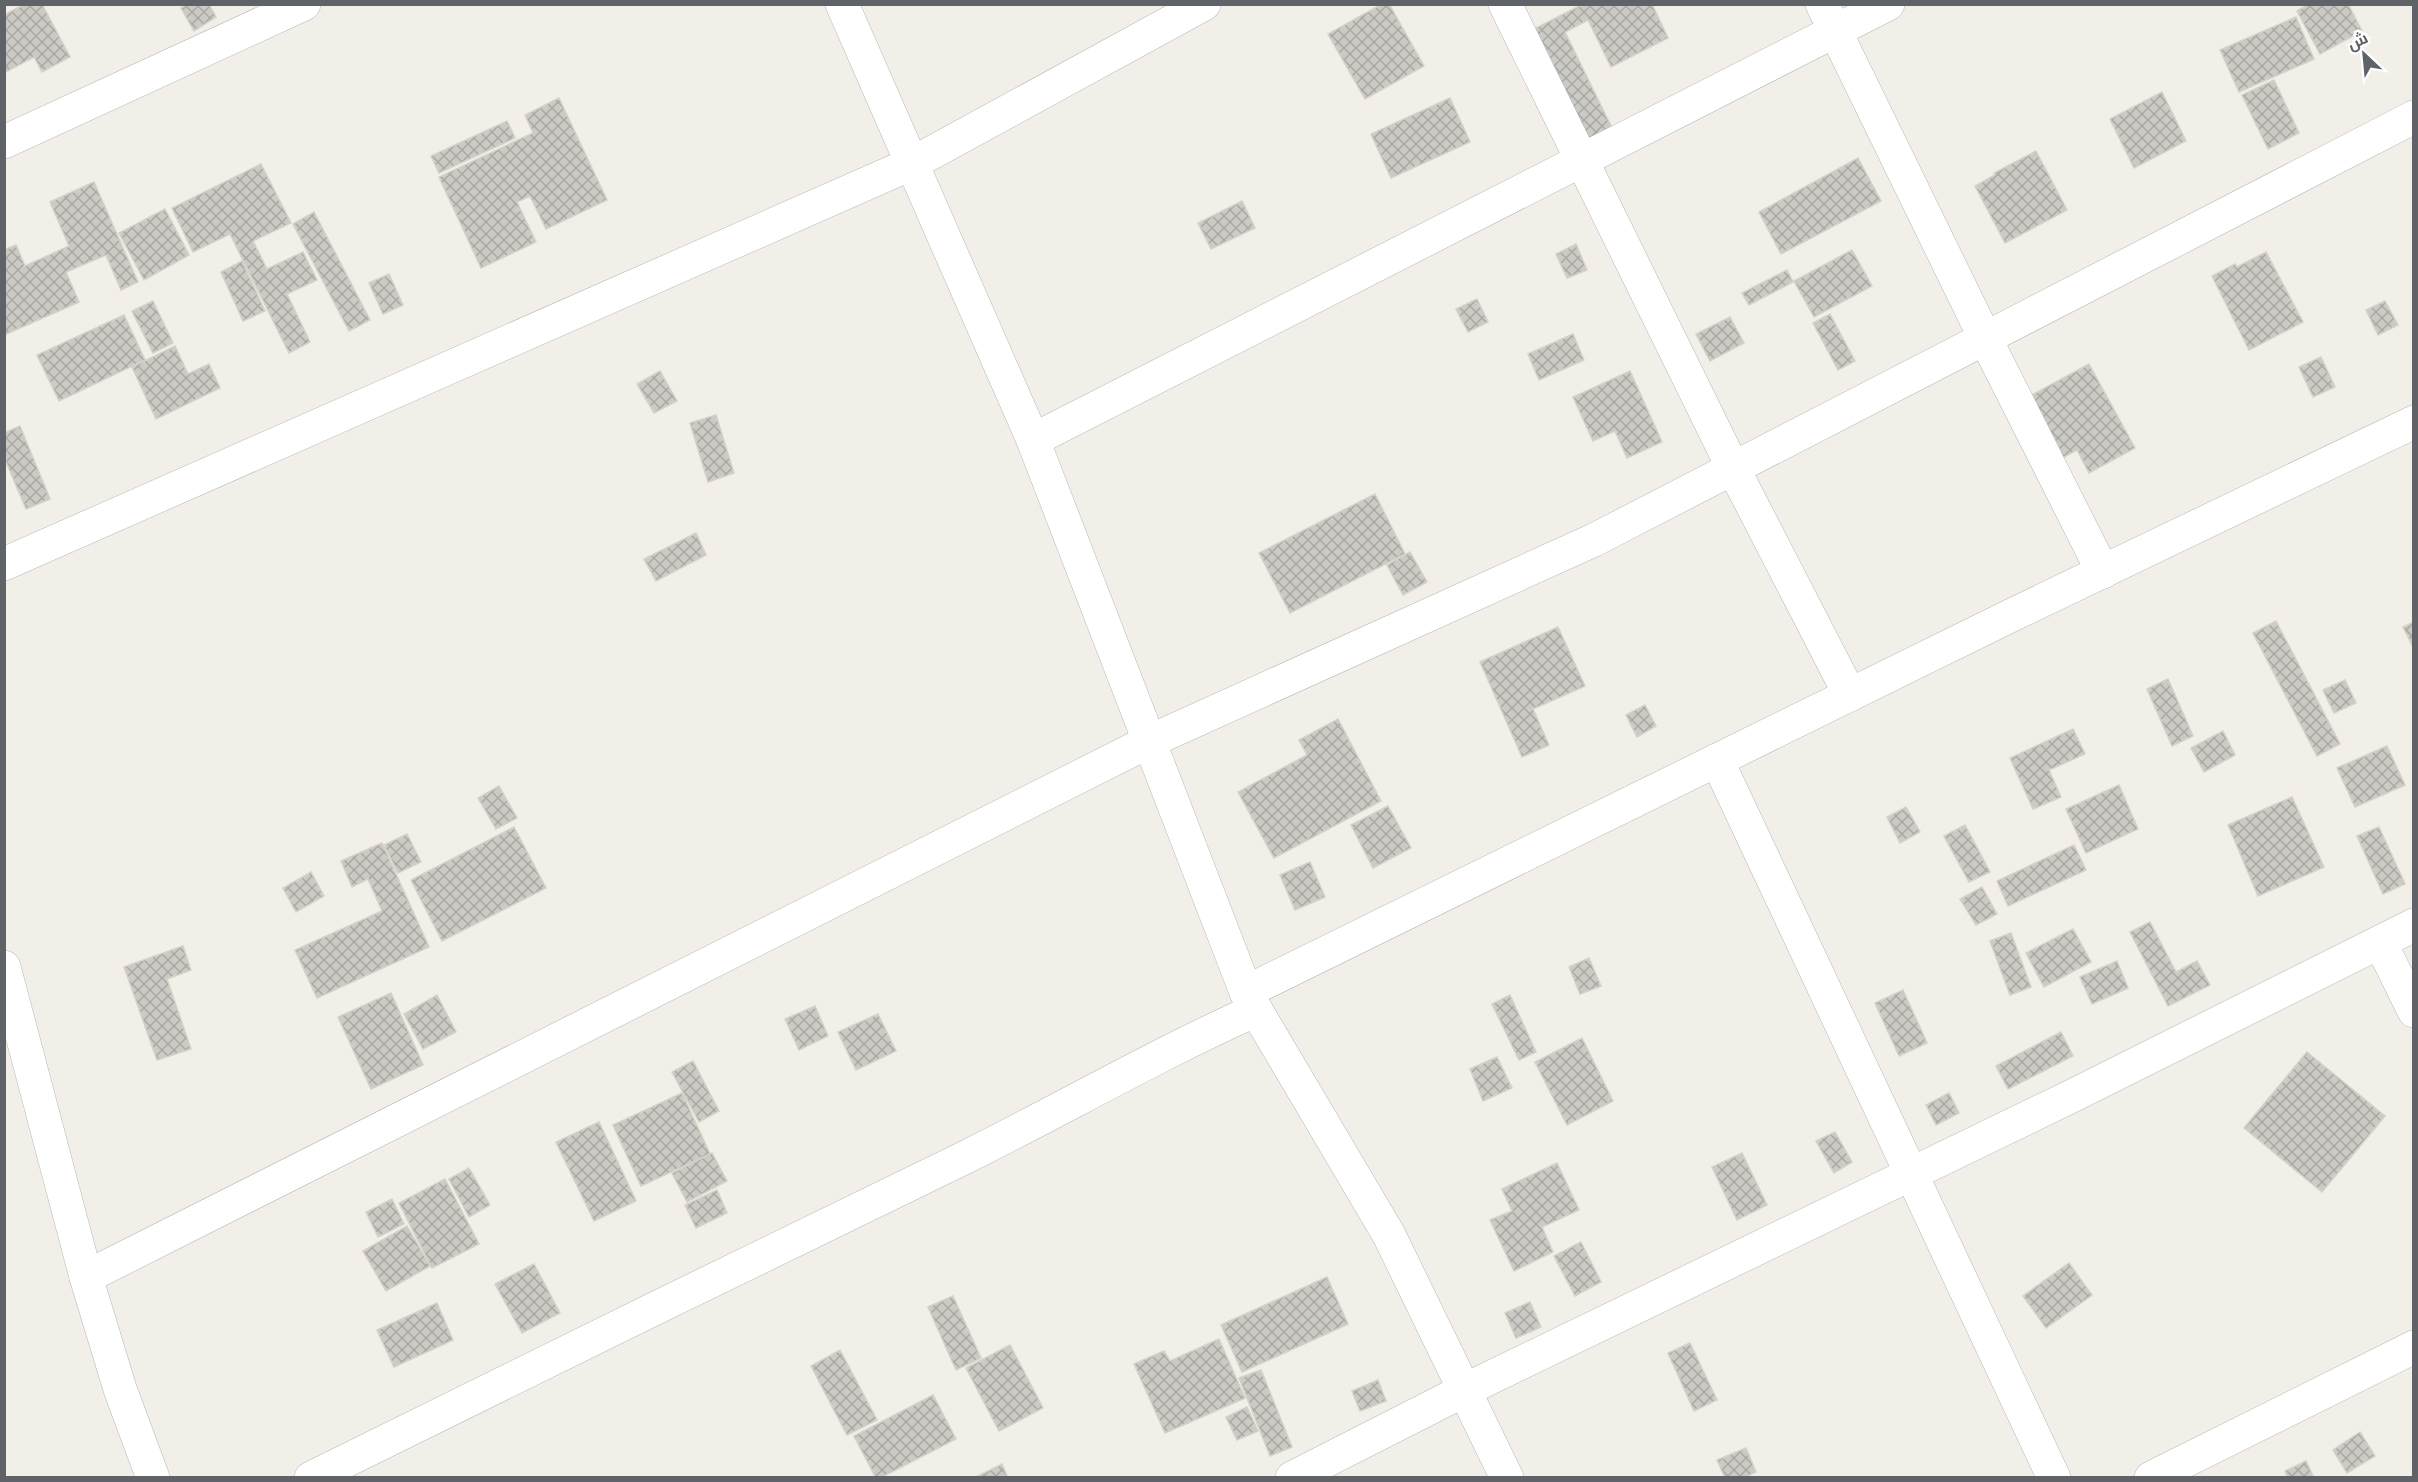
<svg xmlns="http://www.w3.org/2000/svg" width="2418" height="1482" font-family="Arial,Cairo,sans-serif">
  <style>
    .building { fill: url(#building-cross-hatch); stroke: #d6d1c6; stroke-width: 1.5 }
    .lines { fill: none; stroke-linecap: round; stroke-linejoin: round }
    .minor-casing { stroke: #b5b8bc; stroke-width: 34 }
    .minor { stroke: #fff; stroke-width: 33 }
  </style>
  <defs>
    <pattern id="building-cross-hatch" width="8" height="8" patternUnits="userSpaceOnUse" patternTransform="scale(1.5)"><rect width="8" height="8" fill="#cccac5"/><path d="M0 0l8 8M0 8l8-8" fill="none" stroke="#a9a8a4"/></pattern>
  </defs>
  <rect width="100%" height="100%" fill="#f1efe8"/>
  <g class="building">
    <polygon points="25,4 42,4 70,57 42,72 34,57 4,73 4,15"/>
    <polygon points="188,4 209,4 216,17 194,31 181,8"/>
    <polygon points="1382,4 1389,4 1424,66 1365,99 1328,34"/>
    <polygon points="1583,4 1652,4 1668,38 1611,67 1588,20 1565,32 1612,128 1589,139 1534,29"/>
    <polygon points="2309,4 2348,4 2362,31 2320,54 2297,11"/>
    <polygon points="2296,17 2314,59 2239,92 2220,50"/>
    <polygon points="2274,80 2299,133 2268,149 2242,95"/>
    <polygon points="2162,92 2186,141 2134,168 2110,119"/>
    <polygon points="559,98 607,200 546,229 530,196 517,202 536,242 481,268 439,177 533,133 525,115"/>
    <polygon points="1450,98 1470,142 1391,178 1371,134"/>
    <polygon points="507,121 515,138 439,173 431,156"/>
    <polygon points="2036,151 2067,210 2005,243 1975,186 1995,175 1994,173"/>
    <polygon points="1858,158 1881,201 1781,254 1759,212"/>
    <polygon points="261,164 291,223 253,241 267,269 303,252 317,280 287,294 310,342 289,353 230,234 193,252 172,208"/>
    <polygon points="94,182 138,282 121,290 106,255 66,272 79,302 4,335 4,250 16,245 25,266 69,246 50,202"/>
    <polygon points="1242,201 1255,228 1211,249 1198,223"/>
    <polygon points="165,209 189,255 144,280 119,233"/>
    <polygon points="314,212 370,320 349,331 293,224"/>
    <polygon points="1576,244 1587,270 1567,278 1556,254"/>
    <polygon points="1852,250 1872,286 1814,317 1794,281"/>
    <polygon points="2266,252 2303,322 2249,350 2212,276 2235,264 2237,267"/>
    <polygon points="242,261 265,311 243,321 221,272"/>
    <polygon points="1787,270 1793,282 1749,305 1742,293"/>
    <polygon points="389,274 403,305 383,314 369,283"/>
    <polygon points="1477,299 1488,322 1468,332 1456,309"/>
    <polygon points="153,301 173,343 153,353 132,311"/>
    <polygon points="2385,301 2398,325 2378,335 2366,310"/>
    <polygon points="1830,314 1855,361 1838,370 1813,323"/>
    <polygon points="124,315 145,360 59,401 37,355"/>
    <polygon points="1730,317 1744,343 1710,361 1696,334"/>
    <polygon points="1573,334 1584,360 1539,380 1528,354"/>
    <polygon points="175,346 188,374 209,364 220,388 156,419 132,367"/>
    <polygon points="2321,357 2335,387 2313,397 2299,367"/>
    <polygon points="2089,364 2135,448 2089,473 2077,450 2042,469 2008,408"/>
    <polygon points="660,371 677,401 654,413 637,384"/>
    <polygon points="1630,371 1662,442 1627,458 1615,431 1593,441 1573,397"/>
    <polygon points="716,415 734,473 708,482 690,423"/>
    <polygon points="20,426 50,499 26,509 4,457 4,433"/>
    <polygon points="1375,494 1405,554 1290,613 1259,553"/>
    <polygon points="696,533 706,555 656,581 644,559"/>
    <polygon points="1410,552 1427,582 1403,595 1387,565"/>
    <polygon points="2276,621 2340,744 2317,756 2253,633"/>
    <polygon points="2414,622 2414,649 2403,627"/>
    <polygon points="1558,627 1585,686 1533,709 1549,745 1522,757 1480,662"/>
    <polygon points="2168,679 2193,736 2172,746 2147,689"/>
    <polygon points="2345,680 2356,703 2334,713 2323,690"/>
    <polygon points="1645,705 1656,726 1637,737 1626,715"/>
    <polygon points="1338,719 1381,801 1274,858 1238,792 1307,755 1299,740"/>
    <polygon points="2073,729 2085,754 2049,770 2061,797 2033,809 2010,758"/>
    <polygon points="2223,731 2235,755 2204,772 2191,748"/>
    <polygon points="2387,746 2405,785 2355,807 2337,768"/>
    <polygon points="2119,785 2138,829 2086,853 2066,809"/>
    <polygon points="499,786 517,818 496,829 478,798"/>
    <polygon points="2292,797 2324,867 2258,896 2228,825"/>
    <polygon points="1388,806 1411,848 1373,868 1351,825"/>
    <polygon points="1906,807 1920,832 1900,843 1887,817"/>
    <polygon points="1965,825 1990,872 1969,882 1944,836"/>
    <polygon points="514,827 546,888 442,941 411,880"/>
    <polygon points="2379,827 2405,884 2383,894 2357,836"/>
    <polygon points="407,834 421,862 398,873 384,845"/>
    <polygon points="382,843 429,947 317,998 295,950 382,911 368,879 352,887 341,861"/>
    <polygon points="2074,845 2086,870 2008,906 1997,881"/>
    <polygon points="1310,862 1325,897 1295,910 1280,875"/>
    <polygon points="311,872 324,896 296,912 283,888"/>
    <polygon points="1982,887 1997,914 1976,925 1960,899"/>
    <polygon points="2150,922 2176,972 2197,961 2210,985 2168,1006 2130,932"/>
    <polygon points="2073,929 2091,962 2044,987 2026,953"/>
    <polygon points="2011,933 2031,987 2010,995 1990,941"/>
    <polygon points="183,946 191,970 167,979 191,1049 157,1060 124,967"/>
    <polygon points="1589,958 1601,986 1580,994 1569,967"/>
    <polygon points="2117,961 2128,988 2092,1004 2080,977"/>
    <polygon points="1903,990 1927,1043 1899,1056 1875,1003"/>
    <polygon points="391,993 423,1065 371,1089 338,1017"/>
    <polygon points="437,995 456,1032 423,1049 404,1014"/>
    <polygon points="1510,995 1536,1052 1519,1060 1492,1004"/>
    <polygon points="815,1006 828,1036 799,1050 785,1019"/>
    <polygon points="878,1014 896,1051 856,1070 838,1032"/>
    <polygon points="2061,1032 2073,1056 2008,1089 1996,1066"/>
    <polygon points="1582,1038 1613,1101 1567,1125 1535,1062"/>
    <polygon points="2307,1052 2385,1116 2322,1192 2244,1128"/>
    <polygon points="1497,1057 1512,1088 1483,1101 1470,1069"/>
    <polygon points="693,1061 719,1111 699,1122 672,1072"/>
    <polygon points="682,1093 710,1154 641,1186 613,1125"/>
    <polygon points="1949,1093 1959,1113 1936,1125 1926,1105"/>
    <polygon points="599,1122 636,1201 594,1221 556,1142"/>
    <polygon points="1835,1132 1852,1162 1834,1173 1816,1141"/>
    <polygon points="712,1153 727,1181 687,1202 672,1173"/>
    <polygon points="1742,1153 1767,1205 1737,1220 1712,1167"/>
    <polygon points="1557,1163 1579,1210 1542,1227 1553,1252 1514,1271 1490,1220 1512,1211 1502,1189"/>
    <polygon points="469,1168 490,1205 469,1217 449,1179"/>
    <polygon points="445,1179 479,1244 432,1268 399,1203"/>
    <polygon points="717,1190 727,1213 696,1228 685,1205"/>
    <polygon points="392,1199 404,1224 378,1237 366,1212"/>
    <polygon points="407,1226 430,1266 386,1291 363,1251"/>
    <polygon points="1581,1242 1601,1282 1575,1296 1554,1256"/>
    <polygon points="2069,1263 2092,1295 2046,1328 2023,1296"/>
    <polygon points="534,1264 560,1313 522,1333 495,1284"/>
    <polygon points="1327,1277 1348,1324 1242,1372 1221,1325"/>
    <polygon points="953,1296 981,1358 956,1370 928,1307"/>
    <polygon points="1530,1302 1541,1327 1516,1338 1505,1313"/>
    <polygon points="437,1303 453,1340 394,1367 377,1330"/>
    <polygon points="1219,1339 1245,1398 1165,1433 1134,1364 1164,1351 1170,1361"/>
    <polygon points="1690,1343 1717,1400 1694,1411 1668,1353"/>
    <polygon points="1010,1345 1043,1408 999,1431 966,1368"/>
    <polygon points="840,1350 877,1420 847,1435 811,1366"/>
    <polygon points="1261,1370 1292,1447 1270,1456 1239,1378"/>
    <polygon points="1378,1380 1386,1401 1360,1411 1352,1391"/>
    <polygon points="933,1395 956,1439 880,1478 876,1478 854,1436"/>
    <polygon points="1247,1407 1258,1431 1237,1440 1226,1417"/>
    <polygon points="2360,1432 2375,1456 2347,1473 2333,1450"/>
    <polygon points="1746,1448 1756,1472 1744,1478 1725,1478 1717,1460"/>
    <polygon points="2306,1461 2314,1478 2288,1478 2285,1471"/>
    <polygon points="1002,1464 1008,1478 974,1478"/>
  </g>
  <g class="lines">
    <g class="minor-casing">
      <g id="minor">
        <polyline points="842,4 1033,440 1246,992 1256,1010"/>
        <polyline points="1505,4 1733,468 1850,695"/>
        <polyline points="1822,4 1985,338 2103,572"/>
        <polyline points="4,142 304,4"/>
        <polyline points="1033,440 1888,4"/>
        <polyline points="4,564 913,163 1204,4"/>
        <polyline points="1717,760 2054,1478"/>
        <polyline points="2380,942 2414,1011"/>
        <polyline points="4,967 86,1277 120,1389 153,1478"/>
        <polyline points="1246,992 2012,615 2414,422"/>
        <polyline points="86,1277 1148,742 1594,540 2414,117"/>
        <path d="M311,1478C529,1369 749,1263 968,1156C1064,1108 1158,1054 1256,1010L1389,1235L1507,1478"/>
        <polyline points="1292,1478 1465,1390 2076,1094 2414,925"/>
        <polyline points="2151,1478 2414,1347"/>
      </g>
    </g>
    <use href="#minor" class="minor"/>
  </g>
  <rect width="2418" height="1482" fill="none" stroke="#5f6368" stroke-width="12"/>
  <g transform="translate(2364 54) rotate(334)" stroke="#ffffff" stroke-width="4.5" paint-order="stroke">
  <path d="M0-4.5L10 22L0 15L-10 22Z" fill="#5f6368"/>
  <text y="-9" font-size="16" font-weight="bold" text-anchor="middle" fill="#5f6368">ش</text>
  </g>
</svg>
